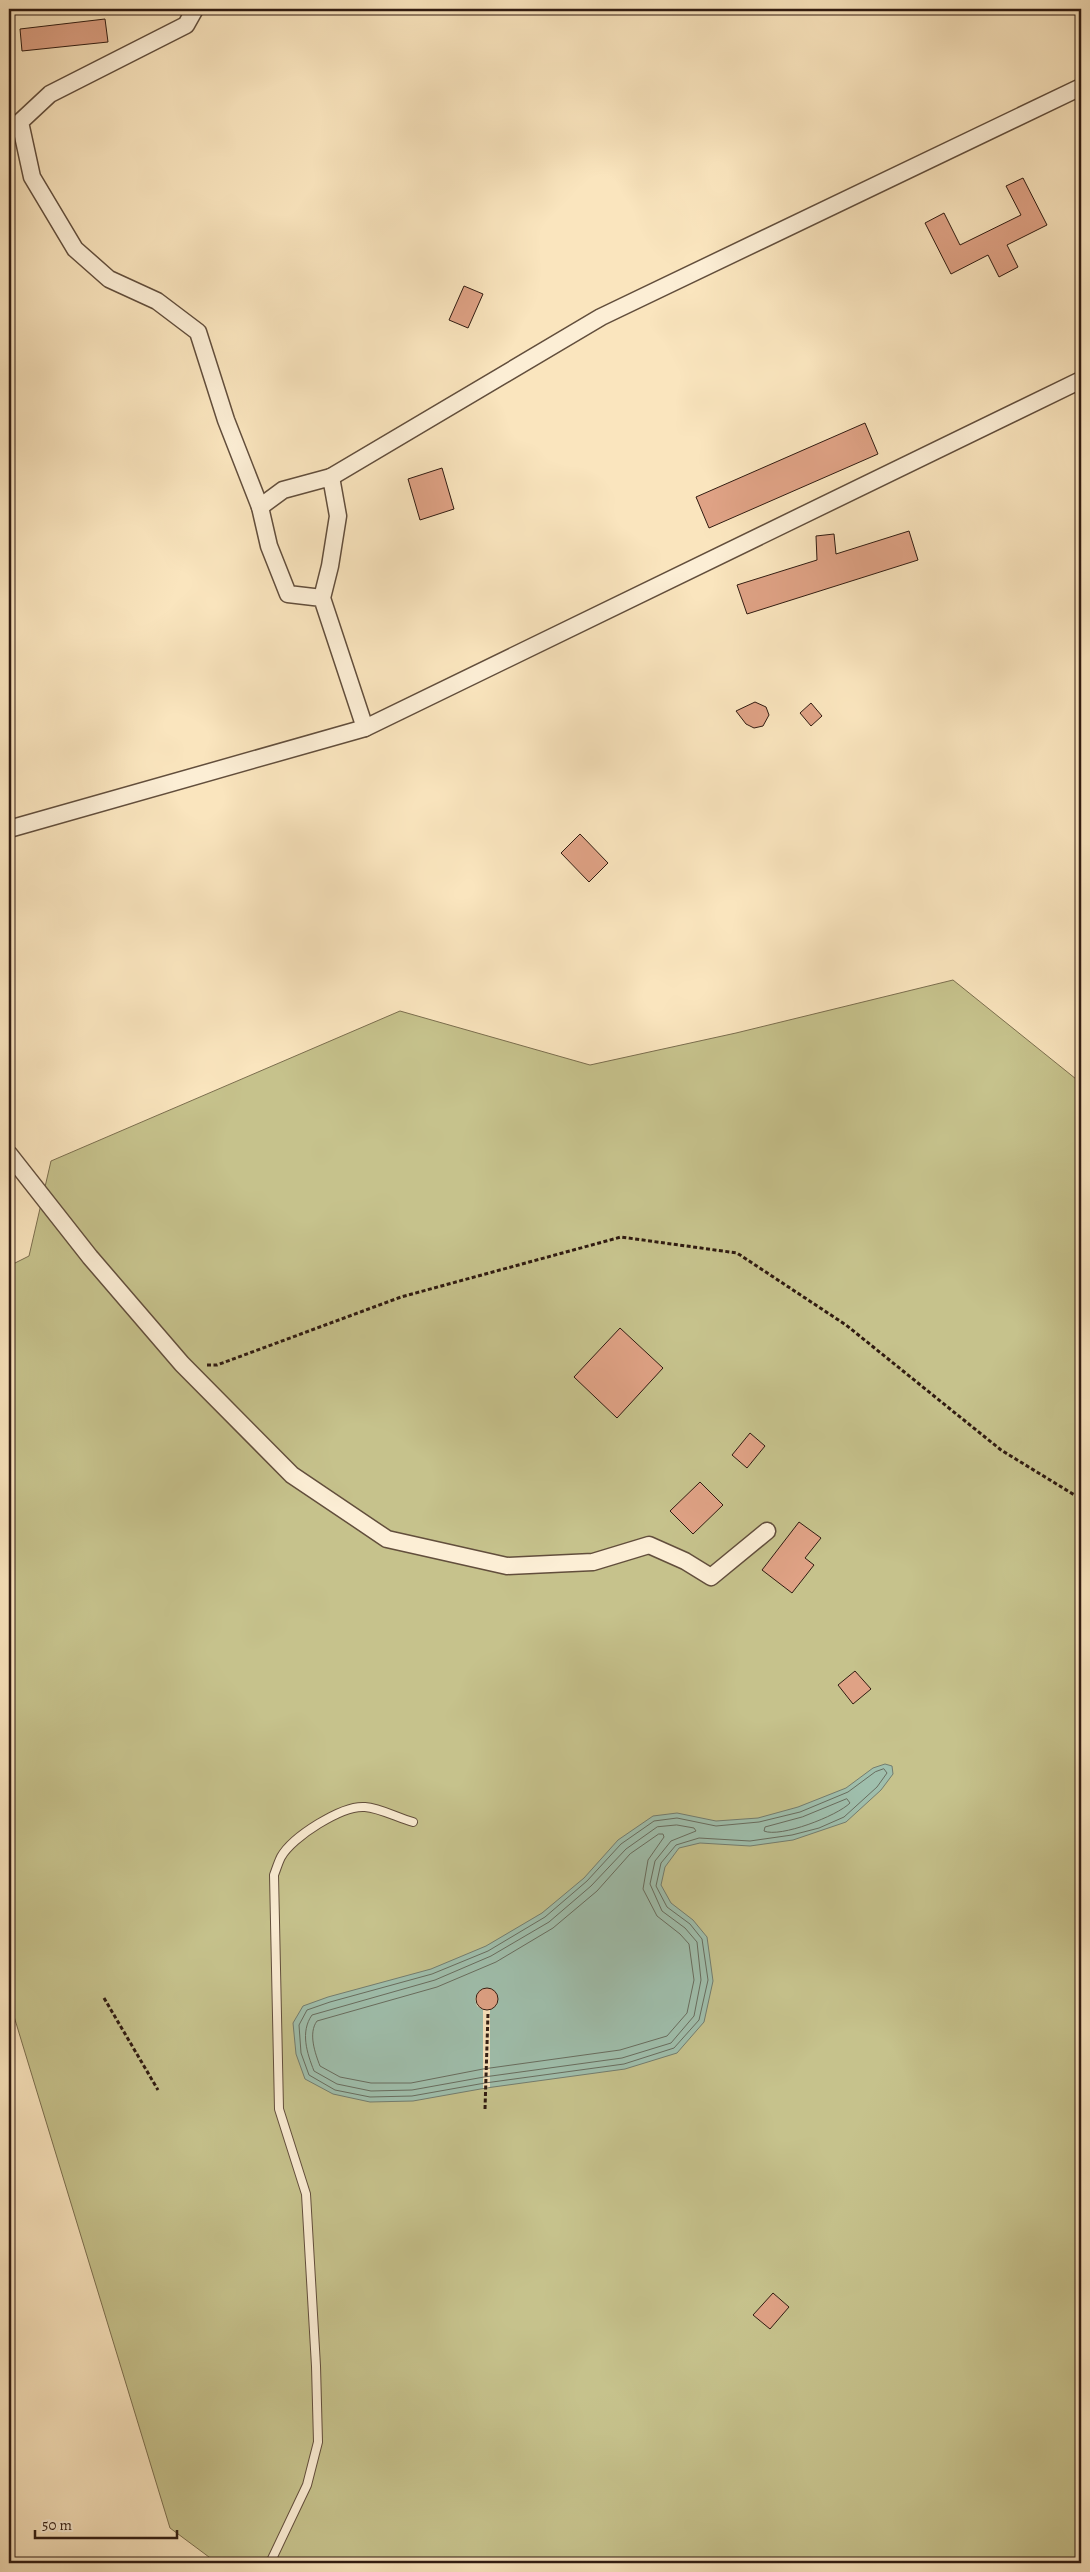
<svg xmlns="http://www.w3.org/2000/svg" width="1090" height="2572" font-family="Alegreya,serif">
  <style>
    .green { fill: #c6c28c; stroke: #7b6e4e }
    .water { fill: #9fbfad; stroke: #737d6f }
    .pier { fill: #fae5be }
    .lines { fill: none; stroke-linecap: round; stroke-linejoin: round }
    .shore { stroke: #686d5f; stroke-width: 1 }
    .building { fill: #dfa285; stroke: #301b11 }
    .service-casing { stroke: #624e3c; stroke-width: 10 }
    .minor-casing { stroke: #624e3c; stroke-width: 19 }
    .path { stroke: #301b11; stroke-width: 3; stroke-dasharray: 4 2.5; stroke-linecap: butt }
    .service { stroke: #fceed5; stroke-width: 8 }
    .minor { stroke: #fceed5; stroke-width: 16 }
  </style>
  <rect width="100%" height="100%" fill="#fae5be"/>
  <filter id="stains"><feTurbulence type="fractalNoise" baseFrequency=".004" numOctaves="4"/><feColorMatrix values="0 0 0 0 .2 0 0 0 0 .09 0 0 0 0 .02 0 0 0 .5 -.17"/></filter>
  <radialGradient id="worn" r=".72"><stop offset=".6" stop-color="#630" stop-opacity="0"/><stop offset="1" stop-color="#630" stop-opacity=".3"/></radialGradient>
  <polygon class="green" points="953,980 1081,1083 1081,2563 217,2563 170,2528 9,2000 9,1266 29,1256 51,1161 400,1011 590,1065 736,1033"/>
  <polygon class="water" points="885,1764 892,1766 893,1774 881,1790 846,1822 793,1840 750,1846 700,1843 679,1848 665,1867 661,1885 671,1903 693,1920 707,1937 713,1981 704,2022 677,2053 625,2069 486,2088 413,2101 370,2102 333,2094 305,2079 296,2054 293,2023 303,2006 328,1997 431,1969 486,1946 542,1913 584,1878 618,1840 653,1816 677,1813 716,1821 758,1818 798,1807 846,1788 873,1768"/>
  <polygon class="pier" points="484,1988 495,1991 498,1998 497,2005 490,2010 490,2087 483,2088 483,2010 477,2006 475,1999 478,1992"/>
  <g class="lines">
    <g class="shore">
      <polygon points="884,1769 887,1773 877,1787 844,1817 819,1828 792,1835 750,1841 699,1838 676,1845 661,1863 656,1886 667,1907 690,1924 702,1939 708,1980 699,2020 674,2048 624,2064 485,2083 412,2096 370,2097 335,2090 309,2075 301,2053 299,2025 307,2010 330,2002 432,1974 488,1951 545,1917 587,1881 621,1844 654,1821 677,1818 716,1826 759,1822 800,1812 848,1792 875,1772"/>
      <path d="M847,1799L850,1803C837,1816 780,1838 764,1831L765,1827L802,1817Z"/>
      <path d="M677,1825L694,1828L696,1831L671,1841L655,1861L650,1884L662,1911L685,1928L697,1942L701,1980L694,2016L671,2043L622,2058L484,2077L412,2090L371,2091L337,2084L314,2071C307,2053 300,2032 312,2015L435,1980L491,1956L549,1922L591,1886L626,1849L657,1827Z"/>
      <path d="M659,1834H663L664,1837L648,1860L643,1889L657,1916L680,1934L689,1944L694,1980L687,2013L667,2036L620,2050L483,2069L411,2083H371L340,2077L320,2066C315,2053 308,2033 317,2021L437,1987L496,1962L553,1928L597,1891L630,1854Z"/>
    </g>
  </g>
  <g class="building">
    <polygon points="105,19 108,42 22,51 20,29"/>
    <polygon points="1023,178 1047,225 1007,245 1018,267 999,277 988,255 951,274 925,223 944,213 960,245 1021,215 1006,186"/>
    <polygon points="464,286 483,294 468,328 449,320"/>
    <polygon points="865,423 878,454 709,528 696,497"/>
    <polygon points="442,468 454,509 420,520 408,479"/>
    <polygon points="909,531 918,560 747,614 737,585 817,560 816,536 834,534 836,554"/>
    <polygon points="755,702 766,707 769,715 763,726 754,728 746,724 736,711"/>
    <polygon points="811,703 822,716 811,726 800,713"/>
    <polygon points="580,834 608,863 589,882 561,853"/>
    <polygon points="620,1328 663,1368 617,1418 574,1377"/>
    <polygon points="750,1433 765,1446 747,1468 732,1455"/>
    <polygon points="700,1482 723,1505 693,1534 670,1511"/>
    <polygon points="799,1522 821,1538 805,1558 814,1565 792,1593 762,1570"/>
    <polygon points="855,1671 871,1689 853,1704 838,1685"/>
    <circle cx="487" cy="1999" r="11"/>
    <polygon points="773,2293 789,2307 770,2329 753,2315"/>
  </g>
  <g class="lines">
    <g class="service-casing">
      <path id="service" d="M270,2563L307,2485L318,2442L316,2366L306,2194L279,2109L274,1875C276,1870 278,1863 281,1857C292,1837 342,1805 365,1807C380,1808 398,1818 413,1822"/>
    </g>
    <g class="minor-casing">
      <g id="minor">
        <polyline points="195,9 186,25 50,94 20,122 32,177 75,249 109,279 157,301 198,332 226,420 260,507"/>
        <polyline points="331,477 601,317 1081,87"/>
        <polyline points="322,598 288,594 269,546 260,507 283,490 331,477 338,516 330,566 322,598 365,728"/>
        <polyline points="9,829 365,728 1081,380"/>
        <polyline points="9,1154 90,1257 182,1364 292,1475 387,1539 507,1566 593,1562 649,1545 685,1561 711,1577 767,1531"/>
      </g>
    </g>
    <g class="path">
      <polyline points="207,1365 217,1365 401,1297 621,1237 737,1253 846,1325 1001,1450 1081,1499"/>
      <polyline points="104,1998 158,2090"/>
      <polyline points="485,2109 488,2013"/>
    </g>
    <use href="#service" class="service"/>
    <use href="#minor" class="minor"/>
  </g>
  <rect width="1090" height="2572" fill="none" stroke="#fae5be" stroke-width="30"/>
  <rect x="10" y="10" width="1070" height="2552" fill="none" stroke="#301b11" stroke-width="2.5"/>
  <rect x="15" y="15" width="1060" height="2542" fill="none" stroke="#301b11"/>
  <path d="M35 2530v8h142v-8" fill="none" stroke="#301b11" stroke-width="2.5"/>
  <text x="42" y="2530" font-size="15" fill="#301b11" stroke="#fceed5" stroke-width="4" paint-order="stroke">50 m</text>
  <rect width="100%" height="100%" filter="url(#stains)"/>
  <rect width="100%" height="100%" fill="url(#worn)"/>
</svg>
